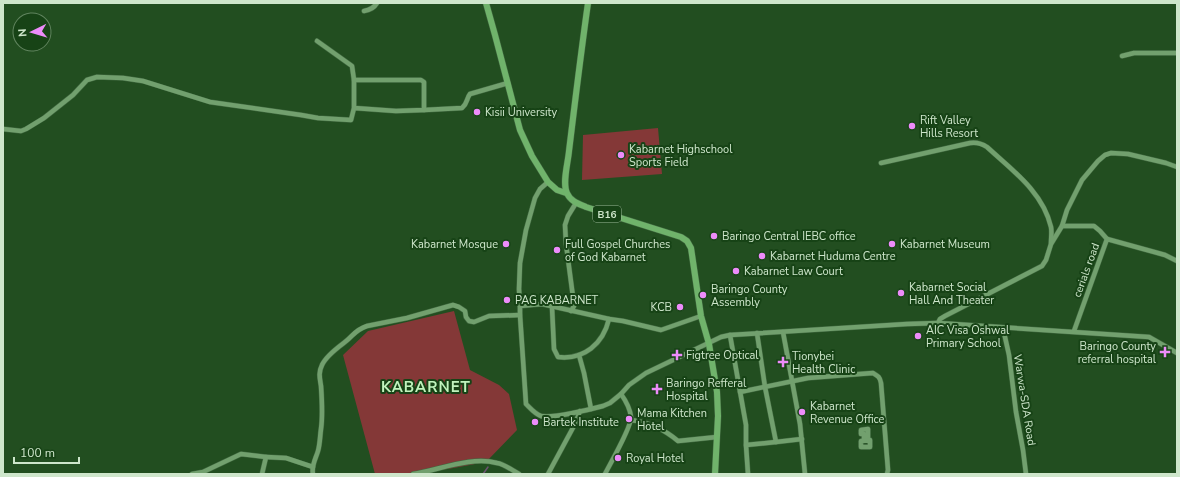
<svg xmlns="http://www.w3.org/2000/svg" width="1180" height="477" font-family="'Nunito Sans',sans-serif">
  <style>
    .green { fill: #843837 }
    .lines { fill: none; stroke-linecap: round; stroke-linejoin: round }
    .stream { stroke: #6d5371; stroke-width: 1.5 }
    .minor-casing { stroke: #416940; stroke-width: 5.5 }
    .major-casing { stroke: #416940; stroke-width: 7 }
    .minor { stroke: #72a06e; stroke-width: 4.5 }
    .major { stroke: #70b36b; stroke-width: 6 }
    .poi-dot { fill: #ed8cfa; stroke: #174316; stroke-width: 1.5 }
    .labels { text-anchor: middle; stroke-width: 4; stroke-linejoin: round; paint-order: stroke }
    .shield { fill: #174316; stroke: #97b595; stroke-width: 1 }
    .shield-label { font-size: 10px; font-weight: bold; fill: #cee6cb }
    .poi-label { font-size: 11px; fill: #cee6cb; stroke: #174316; text-anchor: start }
    .street-label { font-size: 11px; fill: #cee6cb; stroke: #174316 }
    .district-label { font-size: 15px; font-weight: bold; letter-spacing: 1px; fill: #c1f3bd; stroke: #174316 }
  </style>
  <rect width="100%" height="100%" fill="#224e20"/>
  <g class="green">
    <polygon points="658,128 662,174 582,180 583,135"/>
    <polygon points="454,311 470,370 499,385 509,394 517,430 486,462 448,469 407,474 375,474 343,355 368,331"/>
  </g>
  <g class="lines">
    <polyline class="stream" points="483,474 488,467"/>
    <g class="minor-casing">
      <g id="minor">
        <path d="M364,11C370,10 374,8 377,3"/>
        <polyline points="317,41 352,66 354,80"/>
        <polyline points="1122,56 1134,53 1177,53"/>
        <path d="M424,110L462,108C468,103 466,99 470,94L508,83"/>
        <polyline points="3,129 21,131 26,129 44,118 73,95 87,80 97,77 123,78 143,81 210,102 301,115 318,118 351,120 354,108 396,111 424,110 424,82 421,80 354,80 354,108"/>
        <path d="M881,163L970,143C977,142 981,143 987,147C1012,170 1043,192 1051,227C1052,232 1051,238 1051,243"/>
        <path d="M548,182L540,189L535,198L526,230L520,263L519,289L520,306V315L526,404C531,409 535,414 541,416C551,419 592,409 603,406L610,403L621,394L629,385L646,373L721,337L730,335L907,324L938,323L1149,337L1177,353"/>
        <polyline points="1062,226 1094,226 1100,231 1107,239"/>
        <polyline points="520,306 542,304 609,319 623,321 661,330 701,316"/>
        <path d="M552,307L554,349L558,357C584,360 603,344 609,319"/>
        <polyline points="571,311 574,306 573,297 566,244 565,225 568,216 576,203"/>
        <polyline points="938,323 940,319 945,316 1042,266 1046,260 1051,244 1062,226 1067,210 1082,180 1098,161 1105,155 1111,153 1128,154 1166,163 1177,167"/>
        <polyline points="1003,328 1009,355 1016,412 1023,450 1026,474"/>
        <polyline points="1074,331 1107,239 1165,255 1177,261"/>
        <polyline points="783,332 800,424 805,474"/>
        <polyline points="757,333 765,387 776,442"/>
        <polyline points="730,335 746,425 746,445 776,442 802,439"/>
        <polyline points="579,355 584,373 591,409"/>
        <path d="M740,392L808,378L873,373C878,376 880,377 881,383L888,470L887,474"/>
        <path d="M631,420C648,422 665,430 678,441L717,437"/>
        <polygon points="868,429 868,439 864,440 864,434 861,434 861,430"/>
        <polygon points="870,440 870,447 861,447 861,441"/>
        <polyline points="746,445 748,474"/>
        <polyline points="266,457 286,458 313,467"/>
        <polyline points="192,474 203,472 241,454 266,457 262,474"/>
        <path d="M313,474C311,466 316,458 318,451C320,444 320,436 321,429C323,415 322,401 321,386C320,379 318,373 322,365C326,356 337,348 345,342C354,335 355,330 367,326L407,318L453,305L459,307L465,311L466,317L469,321L474,322L489,316L520,315"/>
        <path d="M413,474C439,470 471,456 497,463C504,464 512,470 519,474"/>
        <polyline points="548,474 575,424 580,411"/>
        <path d="M605,474C610,464 632,426 631,417C630,408 626,401 621,394"/>
      </g>
    </g>
    <g class="major-casing">
      <g id="major">
        <polyline points="486,3 495,35 520,130 532,156 548,182 557,190 566,193"/>
        <path d="M588,3C581,52 575,102 569,151C568,163 562,183 567,193C570,201 579,204 586,207L681,237L687,241L691,248L701,316L709,344L717,392L718,416L715,474"/>
      </g>
    </g>
    <use href="#minor" class="minor"/>
    <use href="#major" class="major"/>
  </g>
  <g class="poi-dot">
    <circle cx="477" cy="112" r="4"/>
    <circle cx="912" cy="126" r="4"/>
    <circle cx="621" cy="155" r="4"/>
    <circle cx="714" cy="236" r="4"/>
    <circle cx="506" cy="244" r="4"/>
    <circle cx="892" cy="244" r="4"/>
    <circle cx="557" cy="250" r="4"/>
    <circle cx="762" cy="256" r="4"/>
    <circle cx="736" cy="271" r="4"/>
    <circle cx="901" cy="293" r="4"/>
    <circle cx="703" cy="295" r="4"/>
    <circle cx="507" cy="300" r="4"/>
    <circle cx="680" cy="307" r="4"/>
    <circle cx="918" cy="336" r="4"/>
    <path d="M1163 346h4v4h4v4h-4v4h-4v-4h-4v-4h4z"/>
    <path d="M675 349h4v4h4v4h-4v4h-4v-4h-4v-4h4z"/>
    <path d="M781 356h4v4h4v4h-4v4h-4v-4h-4v-4h4z"/>
    <path d="M655 383h4v4h4v4h-4v4h-4v-4h-4v-4h4z"/>
    <circle cx="802" cy="412" r="4"/>
    <circle cx="629" cy="419" r="4"/>
    <circle cx="535" cy="422" r="4"/>
    <circle cx="618" cy="458" r="4"/>
  </g>
  <g class="labels">
    <rect class="shield" x="593" y="206" width="28" height="16" rx="3"/>
    <g class="shield-label">
      <text x="607" y="218">B16</text>
    </g>
    <g class="poi-label">
      <text x="485" y="116">Kisii University</text>
      <text x="920" y="124">Rift Valley<tspan x="920" dy="13">Hills Resort</tspan></text>
      <text x="629" y="153">Kabarnet Highschool<tspan x="629" dy="13">Sports Field</tspan></text>
      <text x="722" y="240">Baringo Central IEBC office</text>
      <text x="498" y="248" text-anchor="end">Kabarnet Mosque</text>
      <text x="565" y="248">Full Gospel Churches<tspan x="565" dy="13">of God Kabarnet</tspan></text>
      <text x="900" y="248">Kabarnet Museum</text>
      <text x="770" y="260">Kabarnet Huduma Centre</text>
      <text x="744" y="275">Kabarnet Law Court</text>
      <text x="909" y="291">Kabarnet Social<tspan x="909" dy="13">Hall And Theater</tspan></text>
      <text x="711" y="293">Baringo County<tspan x="711" dy="13">Assembly</tspan></text>
      <text x="515" y="304">PAG KABARNET</text>
      <text x="672" y="311" text-anchor="end">KCB</text>
      <text x="926" y="334">AIC Visa Oshwal<tspan x="926" dy="13">Primary School</tspan></text>
      <text x="1156" y="350" text-anchor="end">Baringo County<tspan x="1156" dy="13">referral hospital</tspan></text>
      <text x="686" y="359">Figtree Optical</text>
      <text x="792" y="360">Tionybei<tspan x="792" dy="13">Health Clinic</tspan></text>
      <text x="666" y="387">Baringo Refferal<tspan x="666" dy="13">Hospital</tspan></text>
      <text x="810" y="410">Kabarnet<tspan x="810" dy="13">Revenue Office</tspan></text>
      <text x="637" y="417">Mama Kitchen<tspan x="637" dy="13">Hotel</tspan></text>
      <text x="543" y="426">Bartek Institute</text>
      <text x="626" y="462">Royal Hotel</text>
    </g>
    <g class="street-label">
      <text transform="translate(1086 270) rotate(-70)" y="4">cerials road</text>
      <text transform="translate(1025 400) rotate(81)" y="4">Warwa-SDA Road</text>
    </g>
    <g class="district-label">
      <text x="426" y="392">KABARNET</text>
    </g>
  </g>
  <rect width="1180" height="477" fill="none" stroke="#cee6cb" stroke-width="8"/>
  <g transform="translate(32 32) rotate(265)"><circle r="19" fill="#174316" stroke="#60845e"/>
  <path d="M0-3L7 15L0 10L-7 15Z" fill="#ed8cfa"/>
  <text y="-6" font-size="11" font-weight="bold" text-anchor="middle" fill="#cee6cb">N</text>
  </g>
  <path d="M14 457v6h65v-6" fill="none" stroke="#cee6cb" stroke-width="2"/>
  <text x="20" y="457" font-size="12" fill="#cee6cb" stroke="#174316" stroke-width="3" paint-order="stroke">100 m</text>
</svg>
